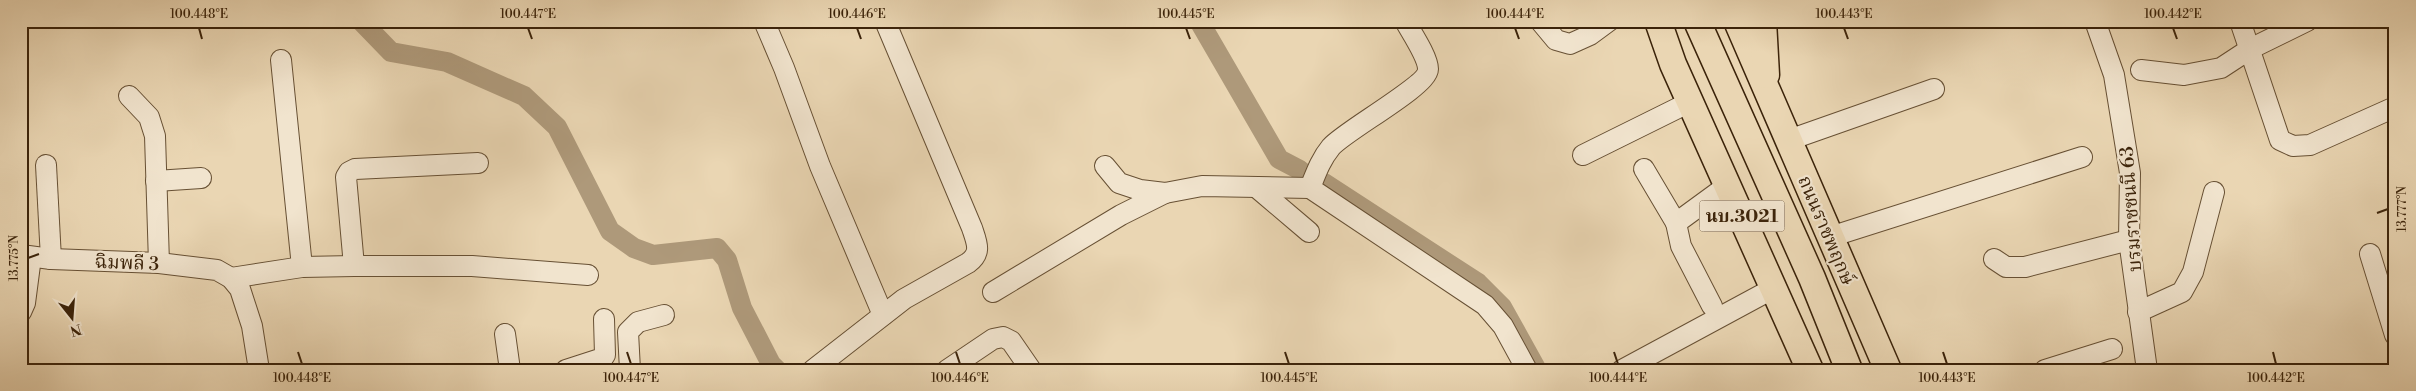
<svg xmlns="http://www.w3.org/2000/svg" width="2416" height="391" font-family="'Libre Bodoni','Noto Serif Thai',serif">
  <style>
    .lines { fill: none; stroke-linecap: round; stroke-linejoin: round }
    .canal { stroke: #ae997a; stroke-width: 20 }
    .minor-casing { stroke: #675034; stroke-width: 22 }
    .major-casing { stroke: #3b230a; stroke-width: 29 }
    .minor { stroke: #f1e4ce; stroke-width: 20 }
    .major { stroke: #ead6b3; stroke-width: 26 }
    .ticks { fill: none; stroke: #3b230a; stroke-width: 2 }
    .labels { text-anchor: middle; stroke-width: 4.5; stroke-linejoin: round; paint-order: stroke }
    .shield { fill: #f1e4ce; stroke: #725d45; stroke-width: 1 }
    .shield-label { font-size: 18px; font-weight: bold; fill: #3b230a }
    .street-label { font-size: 19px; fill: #3b230a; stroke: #f1e4ce }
    .neatline { fill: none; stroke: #3b230a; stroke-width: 2 }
    .ticks-label { font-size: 12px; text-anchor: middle; fill: #3b230a }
  </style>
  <rect width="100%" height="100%" fill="#ead6b3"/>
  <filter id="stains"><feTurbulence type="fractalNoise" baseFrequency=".004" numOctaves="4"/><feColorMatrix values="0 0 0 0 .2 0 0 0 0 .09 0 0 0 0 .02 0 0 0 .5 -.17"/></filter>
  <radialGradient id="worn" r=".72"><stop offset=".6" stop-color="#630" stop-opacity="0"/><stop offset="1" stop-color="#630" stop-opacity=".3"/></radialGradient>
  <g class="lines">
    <g class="canal">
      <polyline points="361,21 391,52 447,62 524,96 557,127 610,231 634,248 653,255 717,248 727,260 742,308 771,364 777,370"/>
      <polyline points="1199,21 1279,159 1300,170"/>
      <polyline points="1324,183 1478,283 1502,307 1537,370"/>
    </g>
    <g class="minor-casing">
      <g id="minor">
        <polyline points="764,21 784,68 820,166 883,315"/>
        <path d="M1405,21C1411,32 1428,57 1428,69C1428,86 1346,130 1331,147C1321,159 1316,173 1310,188L1485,305L1503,326L1527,370"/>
        <polyline points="2095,21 2114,75 2130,173 2129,240 2147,370"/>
        <polyline points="2240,21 2280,140 2293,146 2310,145 2395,107"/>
        <polyline points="1541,22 1556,40 1570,44 1590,35 1609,21"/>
        <polyline points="281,60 302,267"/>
        <polyline points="2141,70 2184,75 2221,68 2250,49 2307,21"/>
        <polyline points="129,96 149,117 155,136 159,263"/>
        <polyline points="1789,140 1934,89"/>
        <polyline points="1583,155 1690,102"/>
        <polyline points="46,165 51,259"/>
        <polyline points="1105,166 1119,183 1140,190 1165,193 1202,186 1310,188"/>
        <polyline points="1644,169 1676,223"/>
        <polyline points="156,181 201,178"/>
        <polyline points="1256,187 1309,232"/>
        <polyline points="1830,237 2082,157"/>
        <polyline points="2370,254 2395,335"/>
        <polyline points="21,255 51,259 159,263 217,270 231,278 240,289 252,326 259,370"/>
        <polyline points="1994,259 2006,267 2025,267 2129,240"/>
        <polyline points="354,266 346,177 349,172 355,169 478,163"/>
        <polyline points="231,278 302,267 354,266 472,266 588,275"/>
        <polyline points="993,292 1121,215 1165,193"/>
        <polyline points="1712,306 1681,246 1676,223 1728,185"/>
        <polyline points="21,312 25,303 31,257"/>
        <polyline points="2138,312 2182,292 2193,272 2214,192"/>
        <polyline points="505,334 510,370"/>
        <polyline points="566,370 603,358 605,355 604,319"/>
        <polyline points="630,370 628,332 638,322 664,315"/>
        <path d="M813,370L904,299L968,263C982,253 977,243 972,228L885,21"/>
        <polyline points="947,370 993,339 1003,337 1011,341 1031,370"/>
        <polyline points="1622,370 1774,288"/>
        <polyline points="2045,370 2112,349"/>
      </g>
    </g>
    <g class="major-casing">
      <g id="major">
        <polyline points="1658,21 1673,64 1810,370"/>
        <polyline points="1697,21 1812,278 1849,370"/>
        <polyline points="1737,21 1888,370"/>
        <polyline points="1763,21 1766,75"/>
      </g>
    </g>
    <use href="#minor" class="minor"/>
    <use href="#major" class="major"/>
  </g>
  <path class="ticks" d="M199,28L202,39M528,28L532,39M857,28L861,39M1186,28L1190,39M1515,28L1519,39M1844,28L1848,39M2173,28L2177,39M2377,213L2388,209M28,258L39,254M298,352L302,364M627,352L631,364M956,352L960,364M1285,352L1289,364M1614,352L1618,364M1943,352L1947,364M2273,352L2276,364"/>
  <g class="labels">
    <rect class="shield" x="1699.5" y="200.5" width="85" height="31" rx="4"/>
    <g class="shield-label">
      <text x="1742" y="222">นบ.3021</text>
    </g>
    <g class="street-label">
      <text transform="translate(2130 209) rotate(-94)" y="7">บรมราชชนนี 63</text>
      <text transform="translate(1827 230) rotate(67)" y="7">ถนนราชพฤกษ์</text>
      <text transform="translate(127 262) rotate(2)" y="7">ฉิมพลี 3</text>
    </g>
  </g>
  <rect width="2416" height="391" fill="none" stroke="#ead6b3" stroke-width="55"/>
  <g transform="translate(72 318) rotate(163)" stroke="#f1e4ce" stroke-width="4" paint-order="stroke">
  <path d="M0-4L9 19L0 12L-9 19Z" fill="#3b230a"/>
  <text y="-8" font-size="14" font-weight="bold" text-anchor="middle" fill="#3b230a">N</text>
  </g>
  <rect x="28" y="28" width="2360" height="336" class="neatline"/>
  <g class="ticks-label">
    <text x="199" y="18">100.448°E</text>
    <text x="528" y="18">100.447°E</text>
    <text x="857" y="18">100.446°E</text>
    <text x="1186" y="18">100.445°E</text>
    <text x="1515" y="18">100.444°E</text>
    <text x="1844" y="18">100.443°E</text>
    <text x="2173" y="18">100.442°E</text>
    <text transform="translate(2402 209) rotate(-90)" y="4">13.777°N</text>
    <text transform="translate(14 258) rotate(-90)" y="4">13.775°N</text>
    <text x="302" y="382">100.448°E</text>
    <text x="631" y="382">100.447°E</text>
    <text x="960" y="382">100.446°E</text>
    <text x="1289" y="382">100.445°E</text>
    <text x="1618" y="382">100.444°E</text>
    <text x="1947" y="382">100.443°E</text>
    <text x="2276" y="382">100.442°E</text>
  </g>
  <rect width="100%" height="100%" filter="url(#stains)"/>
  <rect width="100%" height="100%" fill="url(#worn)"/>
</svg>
